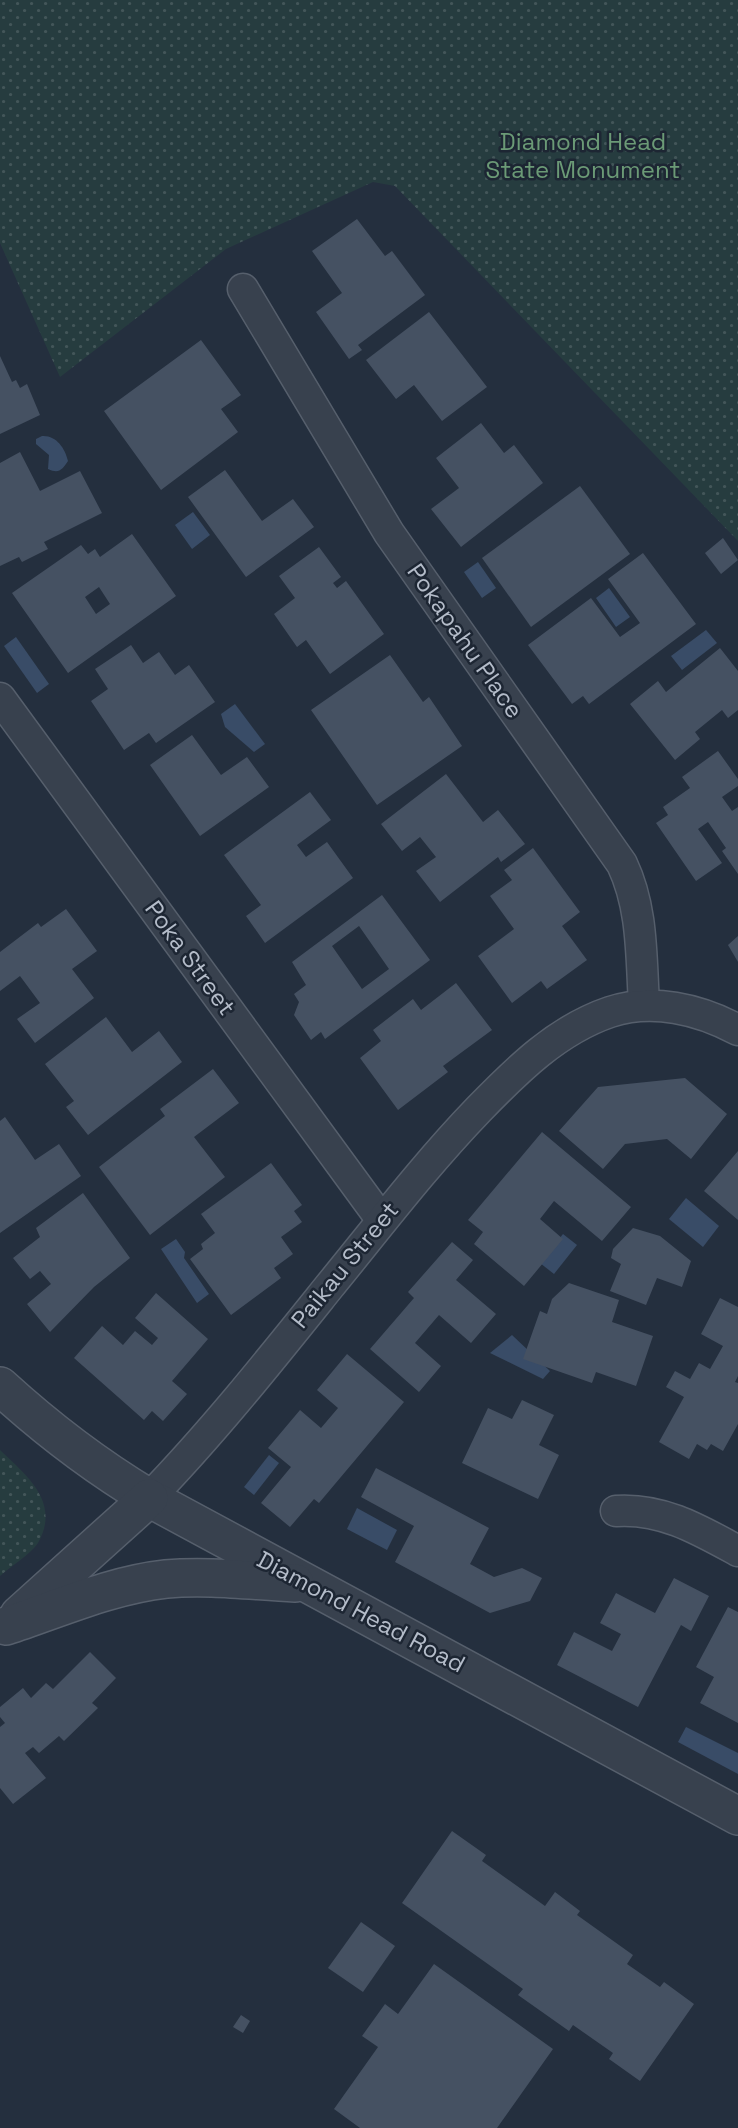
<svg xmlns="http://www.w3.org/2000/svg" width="738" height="2128" font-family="'Space Grotesk',sans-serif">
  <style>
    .park { fill: url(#park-dots) }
    .water { fill: #394c67 }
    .building { fill: #455162; fill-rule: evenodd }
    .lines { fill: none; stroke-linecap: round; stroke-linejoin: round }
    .minor-casing { stroke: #565f6c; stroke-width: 33 }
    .tertiary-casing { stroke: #565f6c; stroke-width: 40 }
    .minor { stroke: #38414e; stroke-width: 30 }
    .tertiary { stroke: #38414e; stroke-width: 37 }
    .labels { text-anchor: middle; stroke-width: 5; stroke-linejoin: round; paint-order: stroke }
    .park-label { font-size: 24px; fill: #6b9a76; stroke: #1d2633 }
    .street-label { font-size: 24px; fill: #b4bcc9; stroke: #1d2633 }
  </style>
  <defs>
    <pattern id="park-dots" width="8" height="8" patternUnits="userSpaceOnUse" patternTransform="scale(1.75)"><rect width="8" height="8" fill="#263c3f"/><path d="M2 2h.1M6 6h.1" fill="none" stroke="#435659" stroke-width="1.8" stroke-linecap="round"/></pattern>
  </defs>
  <rect width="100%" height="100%" fill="#242f3e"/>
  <g class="park">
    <polygon points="0,0 738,0 738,541 395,186 373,182 226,249 60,377 0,243"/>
    <path d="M0,1450C27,1476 61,1502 38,1543C30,1555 11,1566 0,1576Z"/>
  </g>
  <g class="water">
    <path d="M42,436C56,435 65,448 68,461C62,470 59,474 48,469L49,455L36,444V439Z"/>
    <polygon points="193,512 210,535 192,549 175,525"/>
    <polygon points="478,562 496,588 482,598 464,572"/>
    <polygon points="609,588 630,617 616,627 596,598"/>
    <polygon points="706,630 717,643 682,670 671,656"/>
    <polygon points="16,637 49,684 37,693 4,646"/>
    <polygon points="235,704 265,744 254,752 225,727 221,714"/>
    <polygon points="686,1198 719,1226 703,1247 669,1219"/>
    <polygon points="563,1234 577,1245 554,1274 540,1263"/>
    <polygon points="176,1239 185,1252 184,1258 209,1294 197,1303 161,1249"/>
    <polygon points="512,1335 550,1371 543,1379 490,1353"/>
    <polygon points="269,1455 279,1463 254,1495 244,1487"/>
    <polygon points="357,1508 397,1530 387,1550 347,1529"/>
    <polygon points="686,1727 738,1753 738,1774 678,1742"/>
  </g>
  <g class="building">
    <polygon points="357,219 385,256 392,251 425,295 358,345 362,350 349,359 316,312 342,293 312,251"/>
    <polygon points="429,312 487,387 442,421 414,385 396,399 366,360"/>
    <polygon points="201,340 241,395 221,409 238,432 161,490 104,411"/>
    <polygon points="0,356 12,382 16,380 20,388 27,384 40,415 0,434"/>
    <polygon points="481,423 504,453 514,445 543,483 461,547 431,509 459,488 436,458"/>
    <polygon points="20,452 40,491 80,471 102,513 44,542 48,549 22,562 19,557 0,566 0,463"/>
    <polygon points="225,470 262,521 293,499 314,527 246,577 188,497"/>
    <polygon points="580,486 630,554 531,627 482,558"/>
    <path d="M132,534L176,596L68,673L12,593L81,545L88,554L95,549L100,557ZM99,587L110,604L96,614L85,597Z"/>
    <polygon points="723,538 738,560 721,574 705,553"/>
    <polygon points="319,547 341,577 333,583 337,588 346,581 384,634 330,674 306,640 297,647 274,614 295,598 279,576"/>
    <polygon points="643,553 696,624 589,704 583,696 572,704 528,645 591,598 620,637 640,623 608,579"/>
    <polygon points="131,645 143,663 159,652 175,675 189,665 215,702 156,743 149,733 124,750 91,701 108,689 95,669"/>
    <polygon points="720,648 738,671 738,710 728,718 722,710 695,732 700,739 675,760 630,704 658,681 666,692"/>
    <polygon points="390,655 423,702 429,697 462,746 377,805 311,710"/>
    <polygon points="192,735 221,775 247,757 269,787 200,836 150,765"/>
    <polygon points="718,751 738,779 738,786 722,797 732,811 738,807 738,874 722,851 726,848 708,822 698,829 722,863 696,881 656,823 668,815 663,807 690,788 682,777"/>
    <polygon points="446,774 483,822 498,810 525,844 501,862 498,857 440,902 416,871 436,857 420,837 402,851 381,824"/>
    <polygon points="310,792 331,820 297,845 306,857 327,842 353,878 265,943 246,916 261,905 224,855"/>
    <polygon points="533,848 580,912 562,926 587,960 547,989 541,981 512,1003 478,956 514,929 490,896 512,880 504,870"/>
    <path d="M382,895L430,960L325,1039L321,1032L311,1040L294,1015L299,1002L294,994L306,985L292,962ZM359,926L389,969L362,989L332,946Z"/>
    <polygon points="66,909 97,951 72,969 94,998 35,1043 17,1019 40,1003 20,976 0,991 0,952 38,923 41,927"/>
    <polygon points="738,936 738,962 728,945"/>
    <polygon points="456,983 492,1030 443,1066 448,1072 398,1110 360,1058 381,1041 373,1030 413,999 421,1010"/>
    <polygon points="106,1017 132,1052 159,1031 182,1062 88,1135 66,1107 74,1101 45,1064"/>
    <polygon points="213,1069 239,1103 194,1137 225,1177 150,1235 99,1167 165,1116 160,1109"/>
    <polygon points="685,1078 727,1114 691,1159 667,1139 625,1144 603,1169 559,1131 598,1087"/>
    <polygon points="5,1117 35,1160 59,1144 81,1176 0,1233 0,1121"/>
    <polygon points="542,1132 631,1207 602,1241 554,1201 540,1219 563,1239 524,1286 474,1244 483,1232 468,1220"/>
    <polygon points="738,1151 738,1220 704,1191"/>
    <polygon points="271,1163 302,1205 294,1211 302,1222 281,1237 293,1254 274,1268 281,1278 231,1315 190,1259 203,1249 201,1244 215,1233 201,1214"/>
    <polygon points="83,1193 130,1258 94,1287 50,1332 27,1304 51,1284 40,1271 30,1279 13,1258 40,1237 36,1228"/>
    <polygon points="633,1228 660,1236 691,1261 682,1287 657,1278 646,1305 610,1291 621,1264 611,1258 613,1249"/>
    <polygon points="452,1242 473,1260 456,1280 496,1314 471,1343 439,1315 415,1343 441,1366 419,1392 370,1349 414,1298 408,1292"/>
    <polygon points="569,1283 619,1300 612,1322 653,1336 636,1386 596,1372 592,1383 523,1359 540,1311 547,1314 552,1299"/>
    <polygon points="156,1293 208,1339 172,1381 187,1394 163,1421 152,1411 144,1420 74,1358 102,1326 123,1345 135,1331 152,1345 158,1338 135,1318"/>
    <polygon points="720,1298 738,1307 738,1376 735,1382 738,1383 738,1424 723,1451 711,1444 707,1450 697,1444 689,1459 659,1442 684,1397 666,1387 675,1371 690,1379 699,1363 710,1369 723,1346 701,1334"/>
    <polygon points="347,1354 404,1402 319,1503 314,1499 290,1527 261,1503 291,1467 268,1448 300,1410 321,1428 338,1408 317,1390"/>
    <polygon points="522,1400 554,1415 539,1445 559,1455 538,1499 462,1463 488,1408 512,1419"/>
    <polygon points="376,1468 489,1528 470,1564 494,1577 522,1568 542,1578 530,1601 490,1613 395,1562 414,1526 361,1497"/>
    <polygon points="674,1578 709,1596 691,1631 681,1625 638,1707 557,1665 574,1632 612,1651 621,1634 600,1623 616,1593 655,1613"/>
    <polygon points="728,1607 738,1612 738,1723 700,1703 714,1677 696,1667"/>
    <polygon points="90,1652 116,1678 92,1703 98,1708 64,1741 59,1736 39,1753 33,1747 25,1753 46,1778 13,1804 0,1788 0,1727 5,1723 0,1717 0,1707 23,1688 31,1698 46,1683 53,1689"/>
    <polygon points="452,1831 486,1855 482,1861 545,1906 555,1892 580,1911 577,1915 633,1955 627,1964 660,1987 664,1982 694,2004 640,2081 609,2059 613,2053 573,2025 569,2031 518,1995 523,1989 402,1903"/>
    <polygon points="361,1922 395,1946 363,1992 328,1968"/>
    <polygon points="434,1964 553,2049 497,2128 360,2128 334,2109 378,2047 362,2036 385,2004 398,2014"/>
    <polygon points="241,2015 250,2021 243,2033 233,2027"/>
  </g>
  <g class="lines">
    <g class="minor-casing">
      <g id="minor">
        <path d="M243,289L389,533L622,864C643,908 641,956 644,1004"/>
        <polyline points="0,698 381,1219"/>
        <path d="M149,1498C213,1432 271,1359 328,1288C378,1227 424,1166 479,1109C517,1070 557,1030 610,1012C652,998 699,1009 738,1030"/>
        <path d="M616,1511C662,1508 698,1529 738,1551"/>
      </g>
    </g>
    <g class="tertiary-casing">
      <g id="tertiary">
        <path d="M0,1386C47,1429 94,1465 149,1498L738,1816"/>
        <polyline points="19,1615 149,1498"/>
        <path d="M6,1626C58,1609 111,1585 166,1579C209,1575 252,1581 295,1583"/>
      </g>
    </g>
    <use href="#minor" class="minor"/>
    <use href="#tertiary" class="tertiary"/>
  </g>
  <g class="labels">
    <g class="park-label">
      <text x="583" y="150">Diamond Head<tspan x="583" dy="28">State Monument</tspan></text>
    </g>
    <g class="street-label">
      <text transform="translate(465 641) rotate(55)" y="8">Pokapahu Place</text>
      <text transform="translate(190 958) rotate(54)" y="8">Poka Street</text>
      <text transform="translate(345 1265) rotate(-51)" y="8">Paikau Street</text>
      <text transform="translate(361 1612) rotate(28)" y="8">Diamond Head Road</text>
    </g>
  </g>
</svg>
